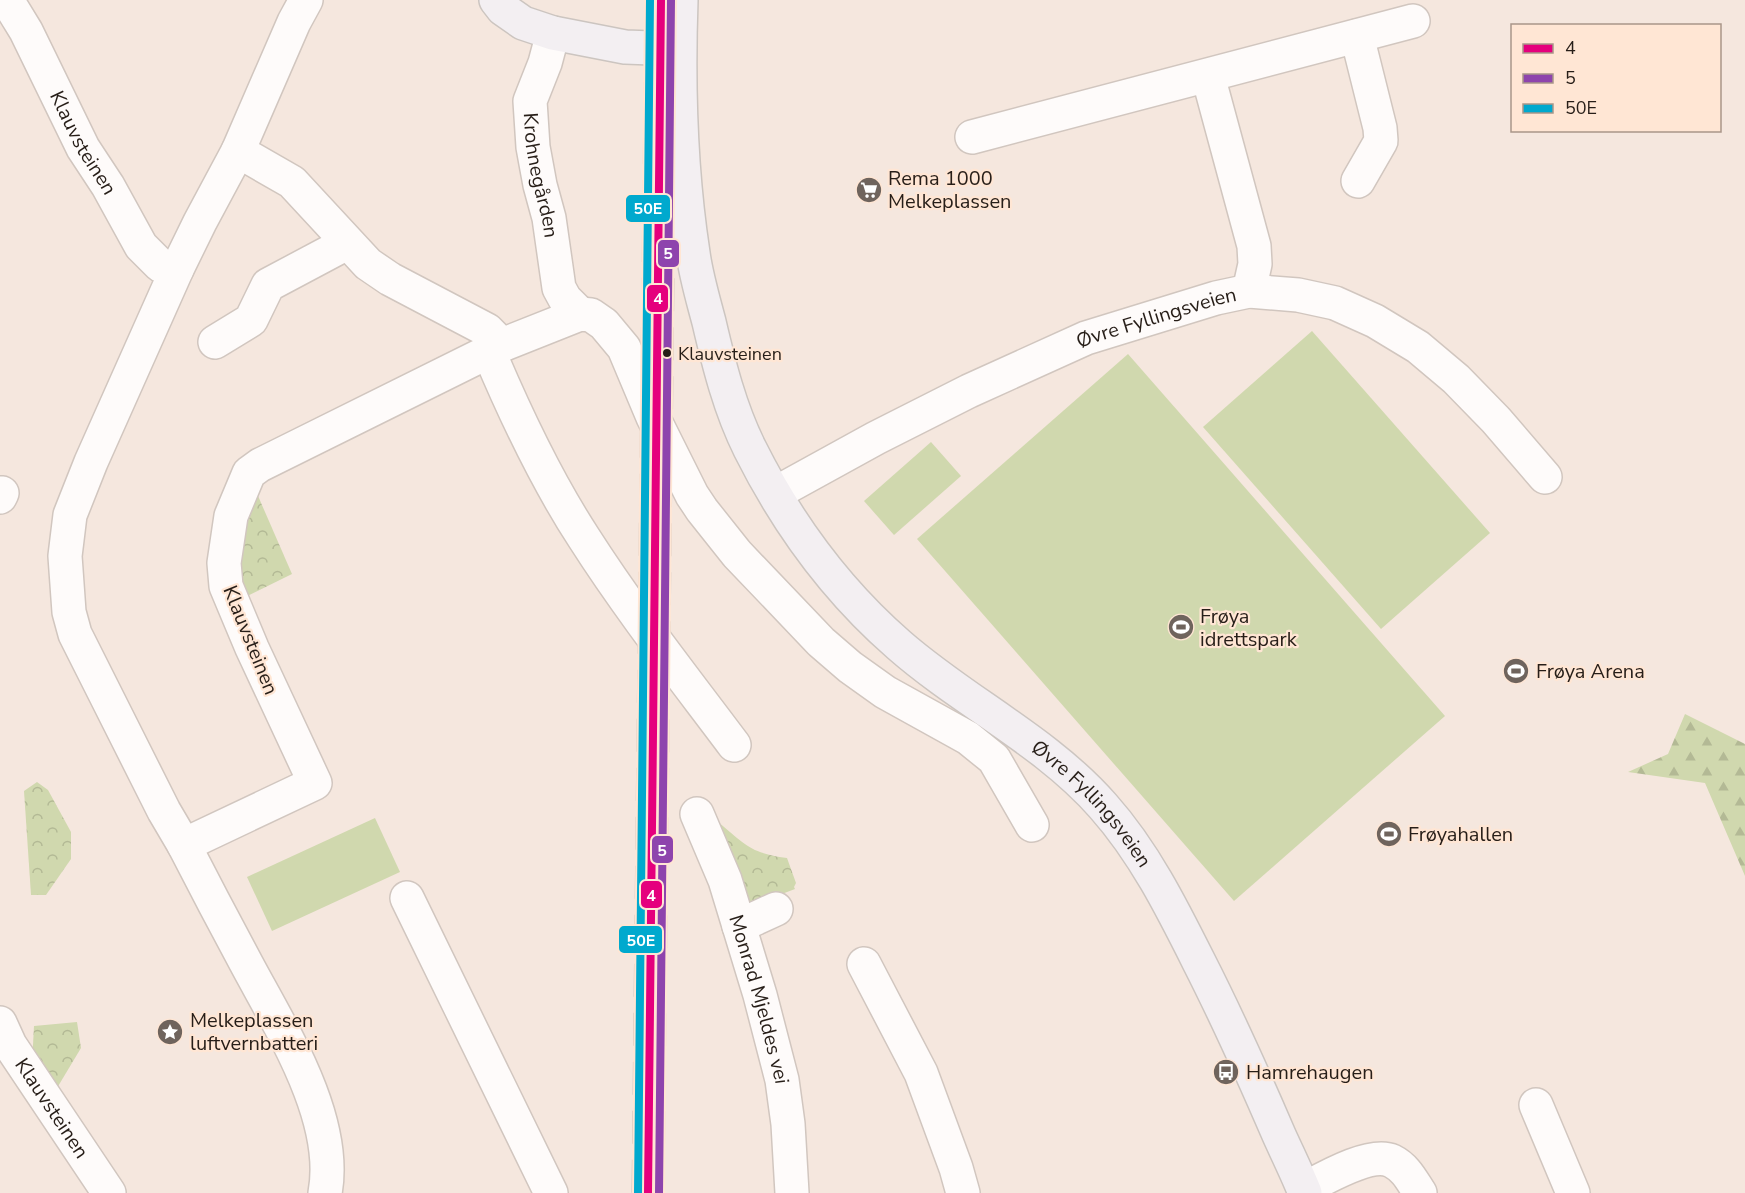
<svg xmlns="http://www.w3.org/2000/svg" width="1745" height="1193" font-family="'Nunito Sans',sans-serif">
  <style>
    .forest { fill: url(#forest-firs) }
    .park { fill: url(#park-crowns) }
    .pitch { fill: #d0d8ae }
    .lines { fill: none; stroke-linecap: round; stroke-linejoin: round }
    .major-tunnel { stroke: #ccbfb6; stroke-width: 33; stroke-dasharray: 33 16; stroke-linecap: butt }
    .minor-casing { stroke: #d1c6bf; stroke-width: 36 }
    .major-casing { stroke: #ccc5c0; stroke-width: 36 }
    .minor { stroke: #fefbfa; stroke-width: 33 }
    .major { stroke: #f3eff2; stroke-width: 33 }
    .bus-1-casing { stroke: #ffe6d4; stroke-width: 12 }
    .bus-2-casing { stroke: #ffe6d4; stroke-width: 12 }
    .bus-3-casing { stroke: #ffe6d4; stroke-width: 12 }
    .bus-1 { stroke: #e5007d; stroke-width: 8 }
    .bus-2 { stroke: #8e44ad; stroke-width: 8 }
    .bus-3 { stroke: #00a9ce; stroke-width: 8 }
    .bus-dot { fill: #271e18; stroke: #ffe6d4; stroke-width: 2 }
    .labels { text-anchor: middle; stroke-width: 4.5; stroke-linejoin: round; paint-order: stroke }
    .bus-label { font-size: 18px; fill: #271e18; stroke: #ffe6d4; text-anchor: start }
    .street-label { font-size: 20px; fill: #271e18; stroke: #ffe6d4 }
    .poi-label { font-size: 20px; fill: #271e18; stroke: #ffe6d4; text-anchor: start }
    .line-badge { stroke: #ffe6d4; stroke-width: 2 }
    .badge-label { font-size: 16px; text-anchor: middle; font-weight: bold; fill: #fff }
  </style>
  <defs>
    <pattern id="forest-firs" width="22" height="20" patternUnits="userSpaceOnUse" patternTransform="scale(1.5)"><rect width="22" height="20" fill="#d0d8ae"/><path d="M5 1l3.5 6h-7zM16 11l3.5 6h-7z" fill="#b3b995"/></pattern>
    <pattern id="park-crowns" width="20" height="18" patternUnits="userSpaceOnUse" patternTransform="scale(1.5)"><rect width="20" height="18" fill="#d0d8ae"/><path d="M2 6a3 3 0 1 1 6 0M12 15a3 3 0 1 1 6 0" fill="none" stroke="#b3b995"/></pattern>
  </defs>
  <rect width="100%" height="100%" fill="#f5e7de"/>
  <polygon class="forest" points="1685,714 1745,744 1745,876 1705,783 1628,772 1668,754"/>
  <g class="park">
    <polygon points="255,489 292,574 235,602 241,513"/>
    <polygon points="37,782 48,790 71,832 71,859 46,895 31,895 24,791"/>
    <path d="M718,822C746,845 750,853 787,858L796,883L794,887L795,889L745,908Z"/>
    <polygon points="77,1022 81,1048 51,1098 32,1064 34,1026"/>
  </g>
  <g class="pitch">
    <polygon points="1312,331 1490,533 1381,629 1203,427"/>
    <polygon points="1128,354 1445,716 1234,901 917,539"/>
    <polygon points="931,442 961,476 894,535 864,501"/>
    <polygon points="375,818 400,872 272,931 247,877"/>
  </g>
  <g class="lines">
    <polyline class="major-tunnel" points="648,1193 661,0"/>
    <g class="minor-casing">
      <g id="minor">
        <path id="s1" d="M7,0L26,31L83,148L108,186L141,246L160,265L177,269"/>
        <path d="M306,0L294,22L238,151L200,222L177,269L91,462L70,515L65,556L69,612L75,634L164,811L184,845C204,884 225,924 246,963C280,1027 339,1118 325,1193"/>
        <path id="s2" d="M553,33L545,63L530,101L533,147L540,185L549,218L559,288L565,299L580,314"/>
        <polyline points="1357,36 1380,128 1381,141 1358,181"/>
        <polyline points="1208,76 1254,246 1255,264 1249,291"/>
        <polyline points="972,137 1413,21"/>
        <polyline points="238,151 292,182 368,264 390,279 487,330 502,345 580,314 591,315 604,324 624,348 653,417 692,495 702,510 737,554 821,642 850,667 885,692 968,738 994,759 1032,825"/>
        <polyline points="215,342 251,320 268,285 347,243"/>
        <path d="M489,352C516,416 546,480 584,538C630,610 683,677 734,745"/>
        <path id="s3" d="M776,493L876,438L969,391L1086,338L1216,298L1249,291L1298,295L1335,303L1375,321L1418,347L1456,379L1496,420L1545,477"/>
        <polyline points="0,497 2,493"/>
        <path id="s4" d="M697,814L725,880L760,995L782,1080L788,1124L792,1193"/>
        <polyline points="184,845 315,783 252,648 226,586 224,563 231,516 249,473 260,465 502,345"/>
        <polyline points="407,898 551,1193"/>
        <polyline points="739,926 776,909"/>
        <polyline points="864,964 921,1073 956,1168 963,1193"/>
        <path id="s5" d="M0,1023L10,1045L109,1193"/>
        <polyline points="1536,1105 1573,1193"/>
        <path d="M1304,1189C1323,1179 1371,1151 1392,1161C1406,1168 1412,1181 1420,1193"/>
      </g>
    </g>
    <g class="major-casing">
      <g id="major">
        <polyline points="496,0 503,9 523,23 553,33 625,47 679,49"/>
        <path id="s6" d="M681,0C678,85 680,169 693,253C696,276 703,299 709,322C719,365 730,409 750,449C787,523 837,591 899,645C964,702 1046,741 1103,806C1144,852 1172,908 1199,962C1228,1019 1254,1077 1279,1135C1288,1155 1297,1173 1305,1193"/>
      </g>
    </g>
    <use href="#minor" class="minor"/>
    <use href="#major" class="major"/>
    <g class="bus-1-casing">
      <polyline id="bus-1" points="648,1193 661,0"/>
    </g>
    <g class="bus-2-casing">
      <polyline id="bus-2" points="659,1193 671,0"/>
    </g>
    <g class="bus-3-casing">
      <polyline id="bus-3" points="638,1193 650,0"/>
    </g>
    <use href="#bus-1" class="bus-1"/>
    <use href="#bus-2" class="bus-2"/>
    <use href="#bus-3" class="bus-3"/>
  </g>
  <defs>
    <g id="supermarket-disc" transform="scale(1.35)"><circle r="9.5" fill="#6f645d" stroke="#ffe6d4"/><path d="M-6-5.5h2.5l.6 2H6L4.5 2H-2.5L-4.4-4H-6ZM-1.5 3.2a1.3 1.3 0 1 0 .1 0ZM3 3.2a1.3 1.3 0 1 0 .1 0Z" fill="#fff"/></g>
    <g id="stadium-disc" transform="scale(1.35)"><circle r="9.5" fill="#6f645d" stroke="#ffe6d4"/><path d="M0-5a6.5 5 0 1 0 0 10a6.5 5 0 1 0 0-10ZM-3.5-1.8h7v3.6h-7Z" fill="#fff"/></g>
    <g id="sight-disc" transform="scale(1.35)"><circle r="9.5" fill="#6f645d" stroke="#ffe6d4"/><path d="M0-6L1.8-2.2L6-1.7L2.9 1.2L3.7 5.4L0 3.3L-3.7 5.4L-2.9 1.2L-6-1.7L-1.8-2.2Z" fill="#fff"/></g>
    <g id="bus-disc" transform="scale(1.35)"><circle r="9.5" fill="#6f645d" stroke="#ffe6d4"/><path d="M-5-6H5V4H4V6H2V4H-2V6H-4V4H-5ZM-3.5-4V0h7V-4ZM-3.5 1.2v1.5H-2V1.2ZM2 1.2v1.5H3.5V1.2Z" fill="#fff"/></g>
  </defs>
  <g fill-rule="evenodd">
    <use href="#supermarket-disc" x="869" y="190"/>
    <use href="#stadium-disc" x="1181" y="627"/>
    <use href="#stadium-disc" x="1516" y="671"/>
    <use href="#stadium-disc" x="1389" y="834"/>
    <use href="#sight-disc" x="170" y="1032"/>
    <use href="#bus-disc" x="1226" y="1072"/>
  </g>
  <circle class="bus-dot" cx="667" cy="353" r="5"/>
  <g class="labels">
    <g class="bus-label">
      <text x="678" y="360">Klauvsteinen</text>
    </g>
    <g class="street-label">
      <text dy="7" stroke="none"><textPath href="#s1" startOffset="162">Klauvsteinen</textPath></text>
      <text dy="7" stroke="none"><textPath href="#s2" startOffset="147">Krohnegården</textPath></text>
      <text dy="7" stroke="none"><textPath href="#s3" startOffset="420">Øvre Fyllingsveien</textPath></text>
      <text transform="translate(251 640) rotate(68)" y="7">Klauvsteinen</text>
      <text dy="7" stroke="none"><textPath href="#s6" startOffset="957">Øvre Fyllingsveien</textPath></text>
      <text dy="7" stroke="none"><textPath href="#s4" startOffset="196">Monrad Mjeldes vei</textPath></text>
      <text dy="7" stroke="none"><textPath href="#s5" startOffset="100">Klauvsteinen</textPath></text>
    </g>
    <g class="poi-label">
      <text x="888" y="185">Rema 1000<tspan x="888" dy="23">Melkeplassen</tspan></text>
      <text x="1200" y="623">Frøya<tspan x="1200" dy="23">idrettspark</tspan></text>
      <text x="1536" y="678">Frøya Arena</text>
      <text x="1408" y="841">Frøyahallen</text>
      <text x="190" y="1027">Melkeplassen<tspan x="190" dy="23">luftvernbatteri</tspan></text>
      <text x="1246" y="1079">Hamrehaugen</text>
    </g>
  </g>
  <g class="line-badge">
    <rect x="625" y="194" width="46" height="29" rx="6" fill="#00a9ce"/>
    <rect x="657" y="239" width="23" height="29" rx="6" fill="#8e44ad"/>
    <rect x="646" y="284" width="23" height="29" rx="6" fill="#e5007d"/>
    <rect x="651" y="835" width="23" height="29" rx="6" fill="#8e44ad"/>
    <rect x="640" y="880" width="23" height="29" rx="6" fill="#e5007d"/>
    <rect x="618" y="925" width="45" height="29" rx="6" fill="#00a9ce"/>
  </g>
  <g class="badge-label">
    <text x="648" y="214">50E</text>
    <text x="668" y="259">5</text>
    <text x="658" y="304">4</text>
    <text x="662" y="856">5</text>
    <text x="651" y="901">4</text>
    <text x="641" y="946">50E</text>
  </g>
  <rect x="1511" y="24" width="210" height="108" fill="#ffe6d4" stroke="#a99689" stroke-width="1.5"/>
  <rect x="1523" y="44" width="30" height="9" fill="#e5007d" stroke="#a99689" stroke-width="1.5"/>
  <text x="1565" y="54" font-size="18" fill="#271e18">4</text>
  <rect x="1523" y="74" width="30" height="9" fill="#8e44ad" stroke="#a99689" stroke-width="1.5"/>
  <text x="1565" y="84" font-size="18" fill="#271e18">5</text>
  <rect x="1523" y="104" width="30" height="9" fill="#00a9ce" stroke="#a99689" stroke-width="1.5"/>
  <text x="1565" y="114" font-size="18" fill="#271e18">50E</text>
</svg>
